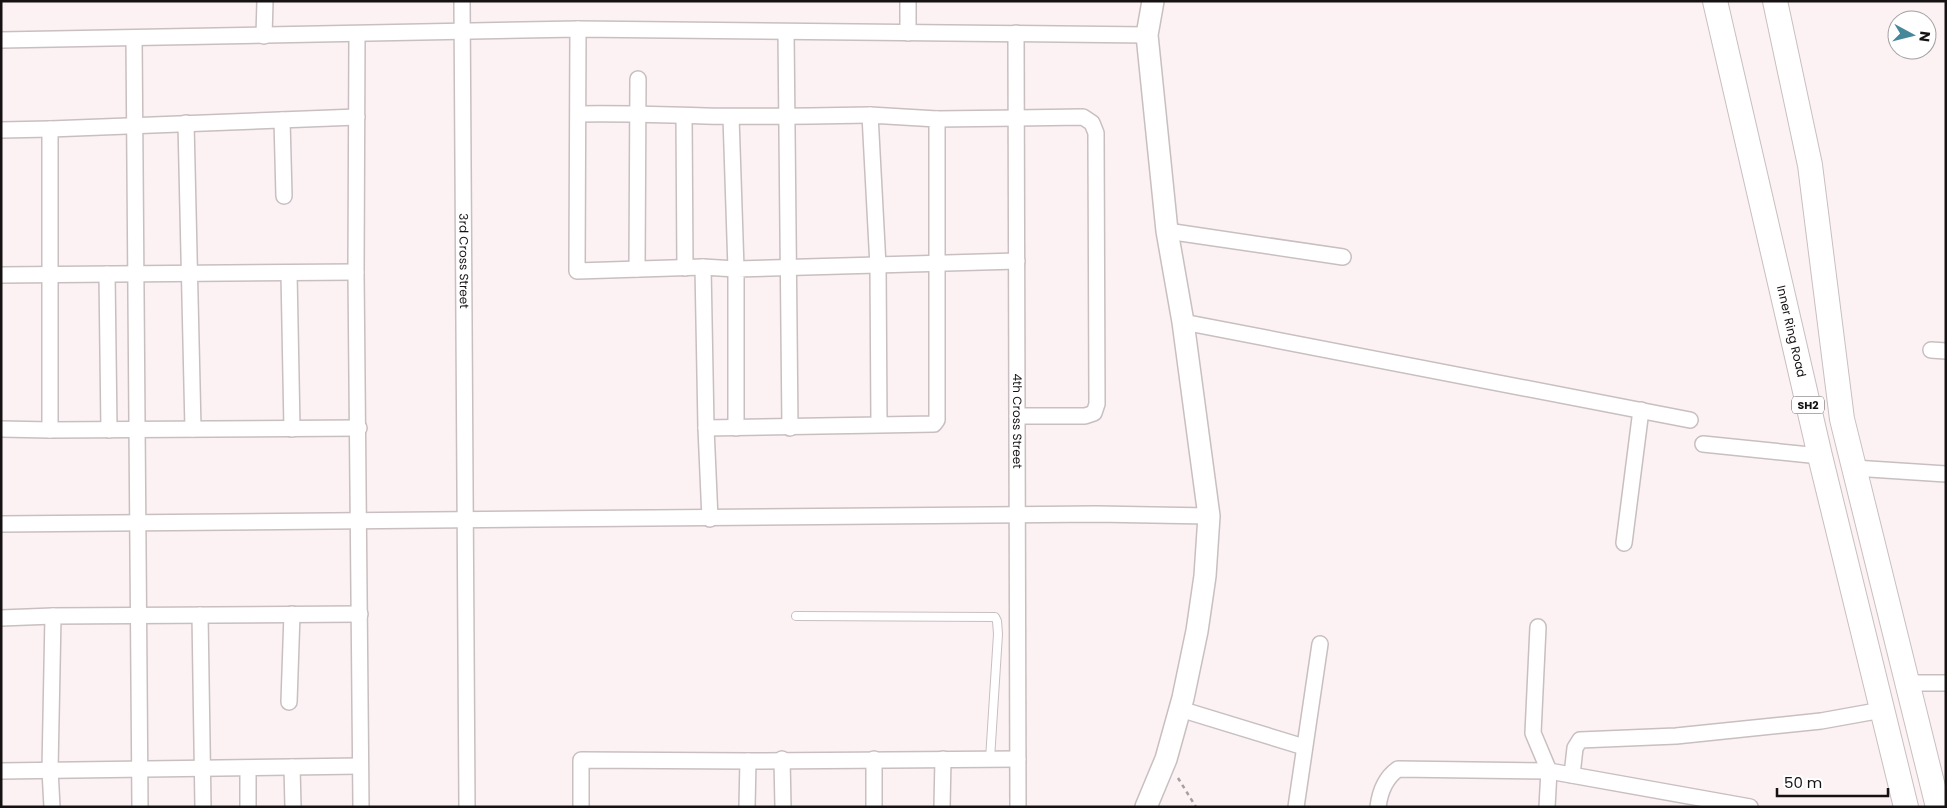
<svg xmlns="http://www.w3.org/2000/svg" width="1947" height="808" font-family="Poppins,sans-serif">
  <style>
    .lines { fill: none; stroke-linecap: round; stroke-linejoin: round }
    .lane-casing { stroke: #c8bfc0; stroke-width: 10 }
    .street-casing { stroke: #c8bfc0; stroke-width: 18 }
    .secondary-casing { stroke: #c8bfc0; stroke-width: 24 }
    .primary-casing { stroke: #c8bfc0; stroke-width: 26 }
    .path { stroke: #a69e9f; stroke-width: 2.5; stroke-dasharray: 4 4; stroke-linecap: butt }
    .lane { stroke: #fff; stroke-width: 8 }
    .street { stroke: #fff; stroke-width: 15 }
    .secondary { stroke: #fff; stroke-width: 21 }
    .primary { stroke: #fff; stroke-width: 24 }
    .labels { text-anchor: middle; stroke-width: 4; stroke-linejoin: round; paint-order: stroke }
    .shield { fill: #fff; stroke: #5c595a; stroke-width: 1 }
    .shield-label { font-size: 11px; font-weight: bold; fill: #161213 }
    .street-label { font-size: 12px; fill: #161213; stroke: #fff }
  </style>
  <rect width="100%" height="100%" fill="#fcf2f3"/>
  <g class="lines">
    <g class="lane-casing">
      <polyline id="lane" points="796,616 995,617 997,621 998,634 990,759"/>
    </g>
    <g class="street-casing">
      <g id="street">
        <path id="s1" d="M462,1L467,807"/>
        <polyline points="578,29 577,271 703,267"/>
        <polyline points="786,32 790,428"/>
        <polyline points="908,33 908,1"/>
        <path id="s2" d="M1016,33L1018,807"/>
        <polyline points="357,35 356,272 361,807"/>
        <polyline points="264,36 265,1"/>
        <polyline points="134,38 140,807"/>
        <polyline points="1,40 578,29 1147,35"/>
        <path d="M579,114C622,113 662,115 705,116C760,117 815,116 870,115"/>
        <polyline points="684,116 685,268"/>
        <polyline points="357,117 50,129 50,430 359,428"/>
        <polyline points="937,119 1083,117 1092,123 1096,133 1097,404 1094,413 1085,416 1017,416"/>
        <polyline points="282,120 284,196"/>
        <polyline points="186,123 193,429"/>
        <polyline points="1,130 50,129"/>
        <polyline points="1167,231 1343,257"/>
        <polyline points="637,269 638,79"/>
        <polyline points="289,273 292,429"/>
        <polyline points="107,274 109,430"/>
        <polyline points="1,275 356,272"/>
        <polyline points="1183,322 1690,420"/>
        <polyline points="1931,350 1946,351"/>
        <polyline points="706,428 879,425 878,266 870,115 937,119 937,420 934,424 879,425"/>
        <polyline points="736,428 736,269 1017,261"/>
        <polyline points="1,429 50,430"/>
        <polyline points="1703,444 1820,456"/>
        <polyline points="1854,468 1946,474"/>
        <polyline points="710,519 706,428 703,267 736,269 731,117"/>
        <polyline points="1,524 1096,514 1209,516"/>
        <polyline points="1624,543 1641,410"/>
        <polyline points="200,615 203,807"/>
        <polyline points="1,618 53,616"/>
        <polyline points="1538,627 1533,733 1549,771 1547,807"/>
        <polyline points="1907,683 1946,683"/>
        <polyline points="289,702 292,614"/>
        <polyline points="1180,709 1304,747"/>
        <polyline points="782,759 783,807"/>
        <polyline points="874,759 874,807"/>
        <polyline points="292,767 293,807"/>
        <polyline points="1,771 360,766"/>
        <polyline points="1572,775 1575,748 1580,740 1676,736 1821,721 1882,710"/>
        <polyline points="52,807 50,770 53,616 360,614"/>
        <polyline points="248,807 248,768"/>
        <polyline points="581,807 581,760 748,761 1018,759"/>
        <polyline points="747,807 748,761"/>
        <polyline points="942,807 943,759"/>
        <polyline points="1296,807 1320,644"/>
        <path d="M1378,807C1380,791 1385,778 1398,769L1549,771L1750,807"/>
      </g>
    </g>
    <g class="secondary-casing">
      <polyline id="secondary" points="1146,807 1166,759 1183,698 1197,631 1205,576 1209,516 1183,322 1167,231 1147,35 1153,1"/>
    </g>
    <g class="primary-casing">
      <g id="primary">
        <path id="s3" d="M1715,1L1820,456L1906,807"/>
        <polyline points="1775,1 1810,165 1842,419 1938,807"/>
      </g>
    </g>
    <polyline class="path" points="1178,778 1196,807"/>
    <use href="#lane" class="lane"/>
    <use href="#street" class="street"/>
    <use href="#secondary" class="secondary"/>
    <use href="#primary" class="primary"/>
  </g>
  <g class="labels">
    <rect class="shield" x="1792" y="396.5" width="32" height="17" rx="4"/>
    <g class="shield-label">
      <text x="1808" y="409">SH2</text>
    </g>
    <g class="street-label">
      <text dy="4" stroke="none"><textPath href="#s1" startOffset="260">3rd Cross Street</textPath></text>
      <text dy="4" stroke="none"><textPath href="#s3" startOffset="339">Inner Ring Road</textPath></text>
      <text dy="4" stroke="none"><textPath href="#s2" startOffset="388">4th Cross Street</textPath></text>
    </g>
  </g>
  <rect width="1947" height="808" fill="none" stroke="#161213" stroke-width="5"/>
  <g transform="translate(1912 35) rotate(97)"><circle r="24" fill="#ffffff" stroke="#a2a0a1"/>
  <path d="M0-4L9 19L0 12L-9 19Z" fill="#468899"/>
  <text y="-8" font-size="14" font-weight="bold" text-anchor="middle" fill="#161213">N</text>
  </g>
  <path d="M1777 788v8h111v-8" fill="none" stroke="#161213" stroke-width="2.5"/>
  <text x="1784" y="788" font-size="15" fill="#161213" stroke="#ffffff" stroke-width="4" paint-order="stroke">50 m</text>
</svg>
